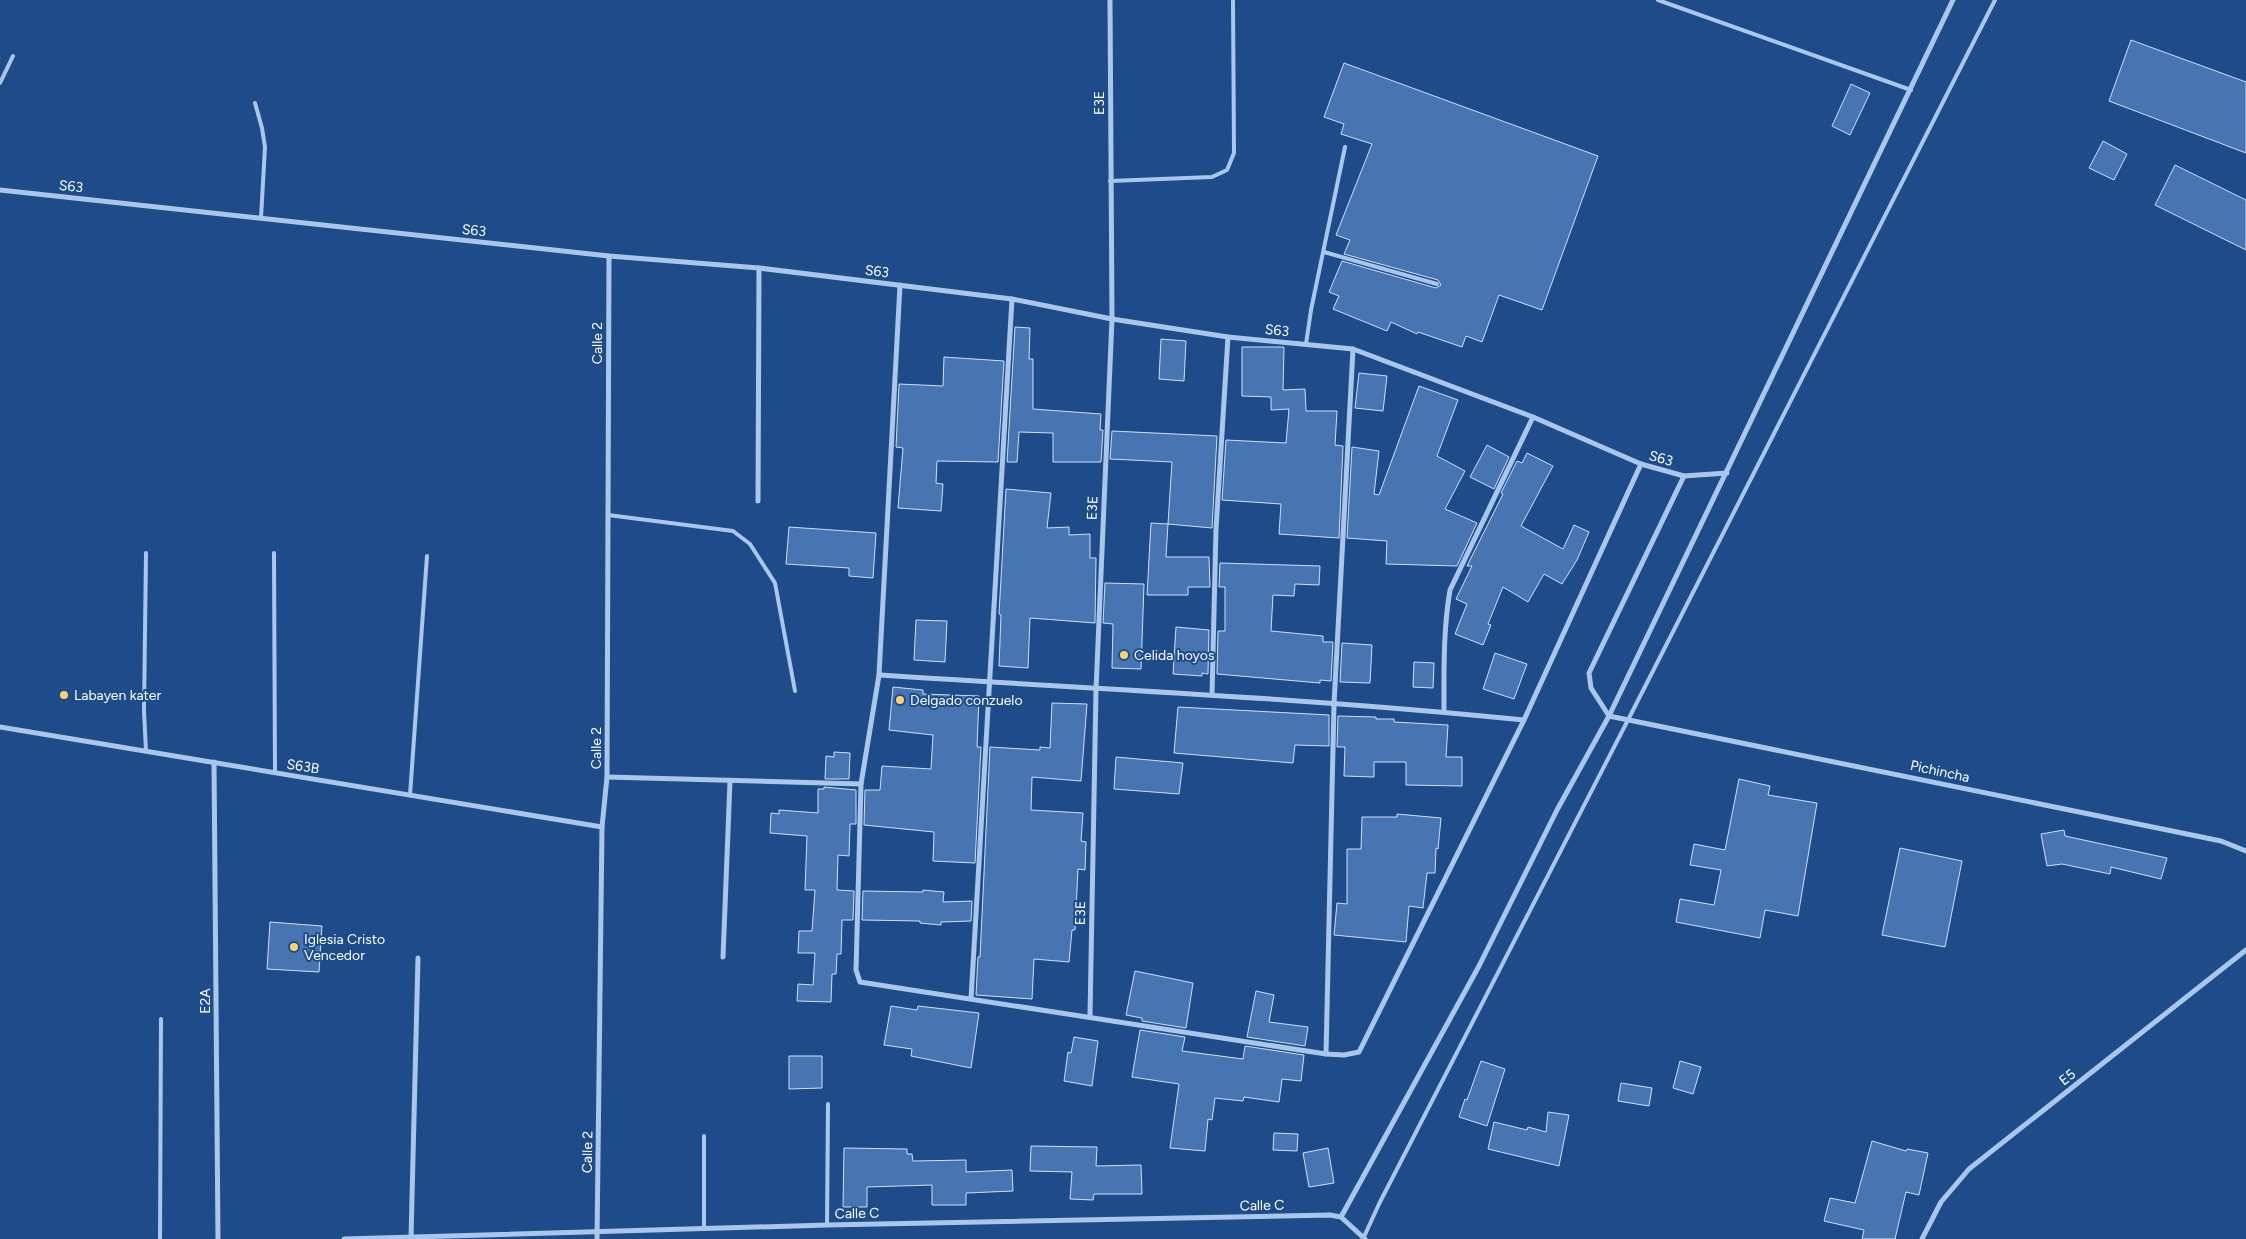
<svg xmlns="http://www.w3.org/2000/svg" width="2246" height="1239" font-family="Figtree,sans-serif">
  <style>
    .building { fill: #4775b2; stroke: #cfe1f8 }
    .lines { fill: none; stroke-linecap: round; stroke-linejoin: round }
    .lane { stroke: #aac7eb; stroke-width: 4 }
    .street { stroke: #aac7eb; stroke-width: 5 }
    .poi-dot { fill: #fad269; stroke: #1e4c8a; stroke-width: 2 }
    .labels { text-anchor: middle; stroke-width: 4; stroke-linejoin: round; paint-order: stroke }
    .street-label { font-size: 14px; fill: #fff; stroke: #1e4c8a }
    .poi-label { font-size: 14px; fill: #fff; stroke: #1e4c8a; text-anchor: start }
  </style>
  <rect width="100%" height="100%" fill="#1e4c8a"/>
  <g class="building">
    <polygon points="2131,40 2246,82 2246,153 2109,101"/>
    <polygon points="1344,63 1598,156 1542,310 1499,295 1482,342 1466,336 1462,347 1418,332 1417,334 1391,322 1387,331 1333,309 1339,296 1329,292 1342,261 1436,288 1441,285 1438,280 1344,254 1350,240 1336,235 1372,144 1341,134 1344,124 1324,117"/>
    <polygon points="1851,84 1870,93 1850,135 1832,126"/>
    <polygon points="2103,141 2127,154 2114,180 2089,168"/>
    <polygon points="2175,165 2246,200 2246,250 2155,205"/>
    <polygon points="1015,327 1030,328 1029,359 1033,359 1033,409 1101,414 1100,430 1103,430 1101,462 1053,462 1053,433 1019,432 1017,462 1007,462"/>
    <polygon points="1161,339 1186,341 1184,381 1159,379"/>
    <polygon points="1242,347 1284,347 1283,390 1305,389 1306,411 1337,411 1335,445 1343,446 1339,538 1279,534 1281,504 1222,500 1226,440 1286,443 1289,409 1271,410 1271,397 1242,396"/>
    <polygon points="944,357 1004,361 998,462 937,461 936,483 943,484 941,511 898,508 903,448 896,447 899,384 943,386"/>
    <polygon points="1359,373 1387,376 1383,411 1355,408"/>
    <polygon points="1419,386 1458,400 1437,456 1465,471 1445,509 1477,523 1457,566 1386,564 1387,541 1347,538 1352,447 1379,451 1374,494 1379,495"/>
    <polygon points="1112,431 1217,436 1212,528 1168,524 1172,462 1110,459"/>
    <polygon points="1487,445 1509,457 1494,489 1470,477"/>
    <polygon points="1527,453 1553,466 1521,526 1563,549 1574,525 1589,532 1577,560 1562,584 1544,574 1528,602 1503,587 1488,624 1491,625 1483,645 1455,634 1467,604 1456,599 1472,566 1467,566 1503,494 1501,493 1517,461 1522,463"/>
    <polygon points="1006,489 1051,493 1047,528 1069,527 1069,535 1090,534 1090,558 1096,558 1095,623 1030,618 1028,668 999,666 1001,615 999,614"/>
    <polygon points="1151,523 1168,524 1166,557 1209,557 1210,587 1188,587 1188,595 1147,595"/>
    <polygon points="789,527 876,533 873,578 849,576 849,568 786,564"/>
    <polygon points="1220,563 1320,566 1319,585 1295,584 1294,596 1273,595 1271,631 1323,636 1323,642 1333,642 1331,681 1320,680 1320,683 1217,674 1218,631 1225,631 1225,587 1219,587"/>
    <polygon points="1105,583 1144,584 1141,669 1112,668 1113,624 1103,623"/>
    <polygon points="916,620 947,621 945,662 914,660"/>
    <polygon points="1176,627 1209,630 1208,674 1202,673 1202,676 1173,674"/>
    <polygon points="1342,643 1372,645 1370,683 1340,682"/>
    <polygon points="1495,653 1527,664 1514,699 1483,689"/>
    <polygon points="1414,662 1434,663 1433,688 1413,687"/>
    <polygon points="893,687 923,690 923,694 979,696 977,747 981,747 975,863 933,861 934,832 864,825 865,790 880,790 882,766 931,769 933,735 889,730"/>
    <polygon points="1052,703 1087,704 1081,781 1032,777 1031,810 1083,813 1081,841 1086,842 1085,870 1078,869 1075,930 1072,930 1069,962 1034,959 1032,999 976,995 978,957 980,957 990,747 1040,750 1040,747 1050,748"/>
    <polygon points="1178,707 1329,715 1329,746 1295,745 1293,763 1174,753"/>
    <polygon points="1338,716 1376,717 1376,719 1394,719 1394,722 1448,725 1446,757 1462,757 1462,786 1406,785 1406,762 1374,762 1374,777 1344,776 1345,747 1337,747"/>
    <polygon points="834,752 850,753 849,779 825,779 826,756 834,757"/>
    <polygon points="1116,757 1183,763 1179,794 1114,789"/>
    <polygon points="1739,779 1770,786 1768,795 1817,803 1798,916 1765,910 1760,938 1676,922 1680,899 1714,905 1721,870 1690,865 1694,844 1725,850"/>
    <polygon points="824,787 856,790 856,824 850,824 849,856 838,855 837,890 854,891 853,920 842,920 841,954 837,954 836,974 832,974 831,1002 797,1001 798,984 813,985 815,953 798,953 799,931 812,931 815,890 805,890 807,836 770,833 771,813 779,814 779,810 818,813 818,789 824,789"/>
    <polygon points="1397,814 1441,818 1438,849 1436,848 1435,873 1427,873 1423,908 1409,906 1406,942 1334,935 1337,903 1347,904 1347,849 1361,849 1362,817 1397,817"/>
    <polygon points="2064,830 2065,836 2167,858 2161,879 2111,867 2110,874 2062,864 2047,866 2041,834"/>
    <polygon points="1900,848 1962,861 1945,947 1882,935"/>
    <polygon points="923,890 944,892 943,902 972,901 971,921 941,922 941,925 920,923 920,921 862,920 863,891 923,892"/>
    <polygon points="270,922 322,926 319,972 267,969"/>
    <polygon points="1135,971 1193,983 1186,1028 1142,1021 1142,1018 1126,1015"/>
    <polygon points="1256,991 1274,995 1269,1022 1308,1027 1305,1046 1247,1037"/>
    <polygon points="891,1006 917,1010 918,1006 979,1013 971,1068 911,1056 912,1049 884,1045"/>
    <polygon points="1140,1030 1185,1037 1182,1051 1243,1059 1245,1046 1304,1055 1301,1081 1282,1079 1279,1102 1244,1097 1243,1101 1215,1098 1212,1120 1208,1119 1205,1151 1170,1148 1179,1084 1132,1077"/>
    <polygon points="1074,1037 1098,1041 1092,1086 1064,1081 1068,1052 1071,1053"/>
    <polygon points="789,1056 822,1056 822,1088 789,1089"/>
    <polygon points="1481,1061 1505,1069 1487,1126 1459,1117 1465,1099 1467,1100"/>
    <polygon points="1680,1061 1701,1067 1693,1094 1673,1088"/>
    <polygon points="1621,1083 1652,1088 1649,1106 1618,1101"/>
    <polygon points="1548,1112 1569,1115 1559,1166 1488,1149 1494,1122 1527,1130 1528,1127 1546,1132"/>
    <polygon points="1274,1133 1298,1134 1297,1151 1273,1150"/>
    <polygon points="1872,1141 1906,1151 1907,1149 1928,1153 1919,1195 1906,1192 1895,1239 1862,1239 1864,1230 1824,1221 1830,1198 1855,1203"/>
    <polygon points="1031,1146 1097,1147 1096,1166 1141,1165 1142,1194 1094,1194 1093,1200 1070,1199 1072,1172 1030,1171"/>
    <polygon points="844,1148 907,1149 907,1154 912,1154 913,1161 966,1160 966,1172 1012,1170 1013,1191 966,1193 966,1205 932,1205 932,1185 867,1187 867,1207 843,1207"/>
    <polygon points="1328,1148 1334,1183 1309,1187 1303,1153"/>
  </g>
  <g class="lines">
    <g class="lane">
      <polyline points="1658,0 1911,90"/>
      <polyline points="0,83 13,56"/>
      <polyline points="255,103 262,128 265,147 261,218"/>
      <polyline points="1110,181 1212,177 1227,170 1234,153 1233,0"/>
      <polyline points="1324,252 1437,284"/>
      <polyline points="1306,344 1311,310 1345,147"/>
      <polyline points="608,515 733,531 750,544 775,583 795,691"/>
      <polyline points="274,553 275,772"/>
      <polyline points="146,751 144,711 146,553"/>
      <polyline points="410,795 427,556"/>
      <polyline points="704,1136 704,1229"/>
      <polyline points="827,1225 828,1104"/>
      <polyline points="160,1239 161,1019"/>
      <polyline points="1363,1239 1379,1204 1629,718 1995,0"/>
    </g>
    <g class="street">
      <polyline points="0,190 609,256 759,268 1012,299 1112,319 1228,337 1353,349 1533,417 1641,464 1684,476 1727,473"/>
      <polyline points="900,285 879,675 861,784 856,970 860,982 1326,1054 1344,1055 1359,1052 1524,720 1641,464"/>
      <polyline points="1684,476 1589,673 1591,688 1609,716 2221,841 2246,851"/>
      <polyline points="758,501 759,268"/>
      <path d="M879,675C1094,689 1309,698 1524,720"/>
      <polyline points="1212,695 1216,529 1228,337"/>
      <path d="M1444,712C1444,671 1443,631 1450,590L1533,417"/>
      <polyline points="0,727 602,827"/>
      <polyline points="214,762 218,1239"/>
      <polyline points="607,777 861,784"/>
      <polyline points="723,957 730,781"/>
      <polyline points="971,999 1012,299"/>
      <polyline points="1090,1016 1096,690 1112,319 1110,0"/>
      <polyline points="1326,1054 1334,704 1353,349"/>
      <polyline points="1341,1217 1479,966 1557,810 1609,716 1953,0"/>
      <polyline points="411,1238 418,958"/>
      <polyline points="344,1239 827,1225 1330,1215 1341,1217 1365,1239"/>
      <polyline points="597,1239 602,827 607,777 609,256"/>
      <polyline points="1922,1239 1941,1202 1969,1169 2246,950"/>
    </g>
  </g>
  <g class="poi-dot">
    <circle cx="1124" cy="655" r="5"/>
    <circle cx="64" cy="695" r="5"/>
    <circle cx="900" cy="700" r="5"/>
    <circle cx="294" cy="947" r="5"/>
  </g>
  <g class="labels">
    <g class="street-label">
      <text transform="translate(1099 103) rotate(-90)" y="5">E3E</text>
      <text transform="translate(71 186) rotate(6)" y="5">S63</text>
      <text transform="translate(474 230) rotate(6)" y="5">S63</text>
      <text transform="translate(877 271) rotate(7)" y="5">S63</text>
      <text transform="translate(1277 330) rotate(6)" y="5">S63</text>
      <text transform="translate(597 343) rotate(-90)" y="5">Calle 2</text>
      <text transform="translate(1661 458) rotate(16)" y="5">S63</text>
      <text transform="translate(1092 508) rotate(-88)" y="5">E3E</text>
      <text transform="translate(596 748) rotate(-90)" y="5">Calle 2</text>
      <text transform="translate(303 766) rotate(9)" y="5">S63B</text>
      <text transform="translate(1940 771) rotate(12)" y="5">Pichincha</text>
      <text transform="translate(1080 913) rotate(-89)" y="5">E3E</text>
      <text transform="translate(205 1001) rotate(-90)" y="5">E2A</text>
      <text transform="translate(2067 1077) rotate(-38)" y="5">E5</text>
      <text transform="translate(587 1152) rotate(-89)" y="5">Calle 2</text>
      <text transform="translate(1262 1205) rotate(-1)" y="5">Calle C</text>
      <text transform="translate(857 1213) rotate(-1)" y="5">Calle C</text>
    </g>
    <g class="poi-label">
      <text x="1134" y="660">Celida hoyos</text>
      <text x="74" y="700">Labayen kater</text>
      <text x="910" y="705">Delgado conzuelo</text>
      <text x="304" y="944">Iglesia Cristo<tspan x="304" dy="16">Vencedor</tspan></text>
    </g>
  </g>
</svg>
